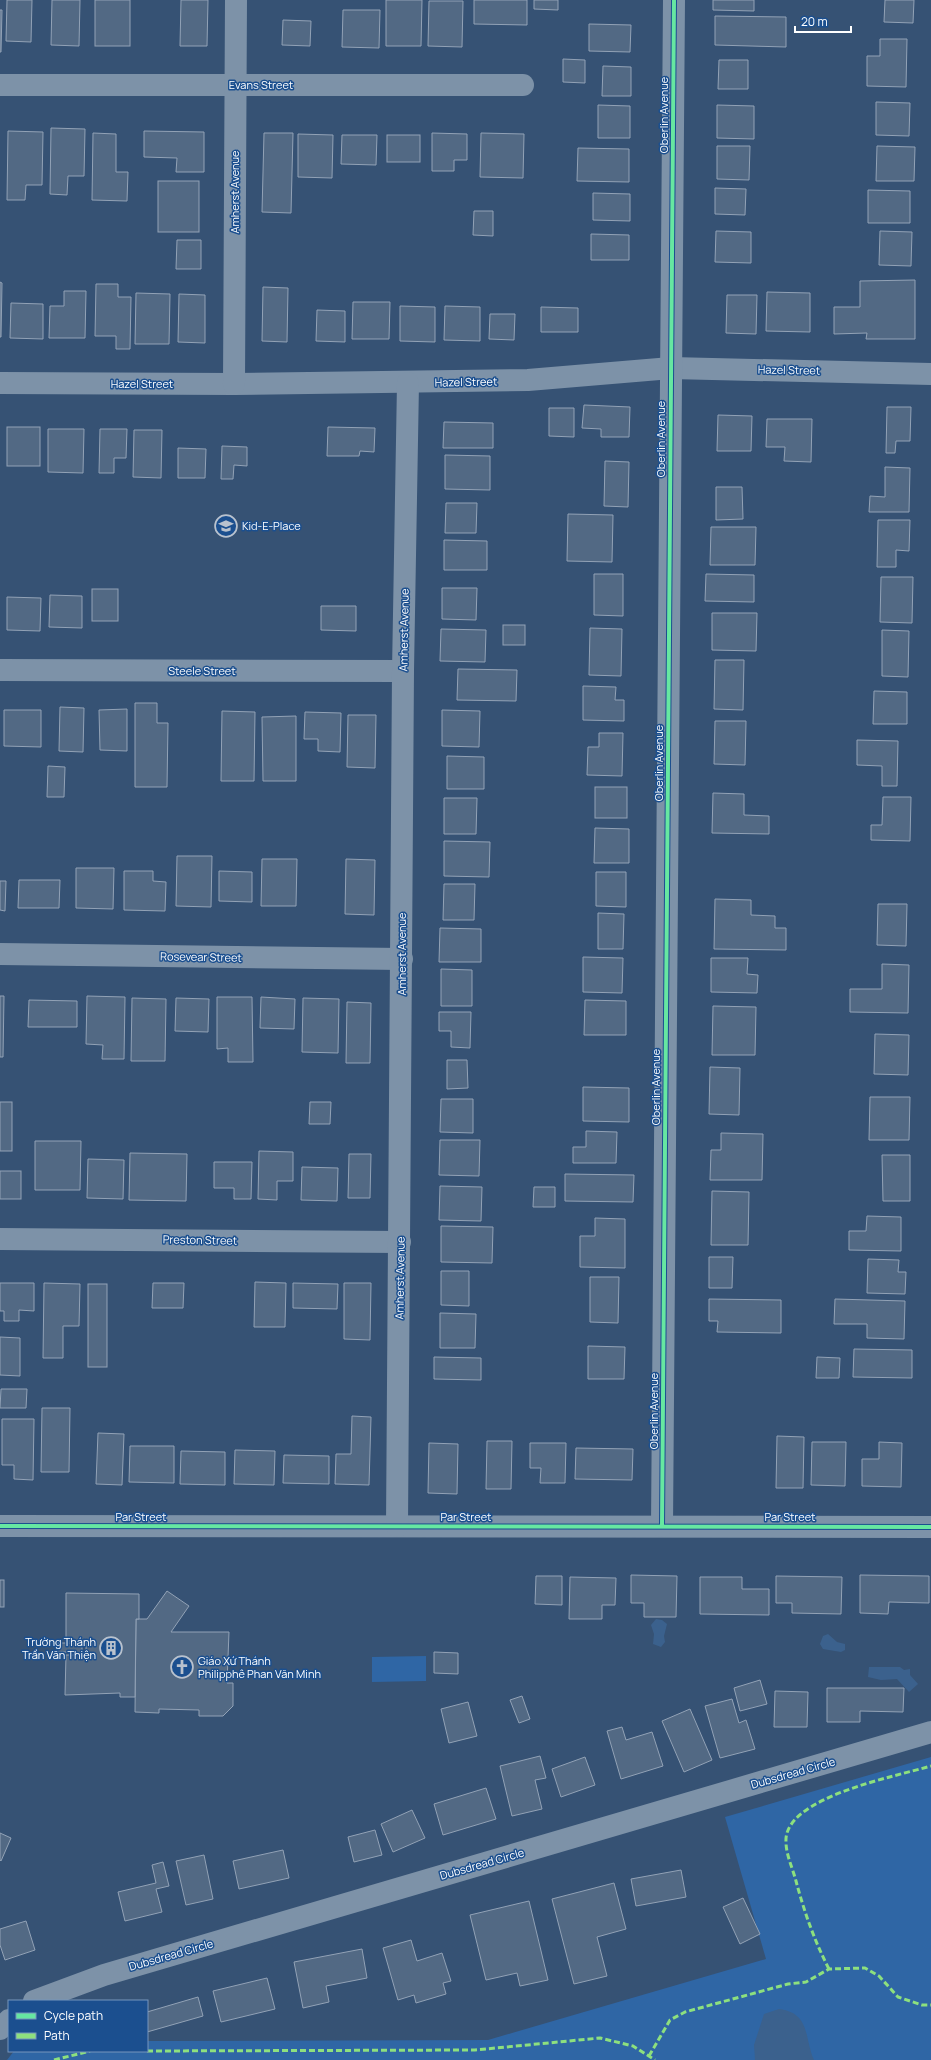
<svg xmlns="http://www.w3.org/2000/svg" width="931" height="2060" font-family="Manrope,sans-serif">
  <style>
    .green { fill: #2f66a5 }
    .water { fill: #3b618d }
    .building { fill: #526984; stroke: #92a2b6 }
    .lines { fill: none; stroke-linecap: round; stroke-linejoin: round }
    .minor { stroke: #7d92a8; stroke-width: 22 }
    .quiet { stroke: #8de07e; stroke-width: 3; stroke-dasharray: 6 3; stroke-linecap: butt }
    .cycleway-casing { stroke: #1b4f8f; stroke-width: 6 }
    .cycleway { stroke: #66e7a1; stroke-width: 4 }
    .labels { text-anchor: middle; stroke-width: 3; stroke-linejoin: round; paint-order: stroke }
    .street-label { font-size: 11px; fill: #fff; stroke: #1b4f8f }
    .poi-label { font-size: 11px; fill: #fff; stroke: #1b4f8f; text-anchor: start }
  </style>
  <rect width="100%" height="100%" fill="#365274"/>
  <g class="green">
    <polygon points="426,1656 426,1681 372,1682 372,1657"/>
    <polygon points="931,1757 931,2060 7,2060 14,2051 147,2051 147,2041 488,2040 766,1959 725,1817"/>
  </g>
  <g class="water">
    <polygon points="656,1619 662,1620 667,1624 664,1636 665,1642 661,1647 653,1644 654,1634 651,1625"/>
    <polygon points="828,1634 837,1642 845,1644 845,1650 841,1652 823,1649 820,1644 823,1636"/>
    <polygon points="869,1667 900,1667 904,1670 910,1669 910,1675 918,1684 909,1692 897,1679 881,1680 868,1677"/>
    <path d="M779,2009C811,2013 804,2038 814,2060H755L754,2045L764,2014Z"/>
  </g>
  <g class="building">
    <polygon points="7,0 32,0 31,42 6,41"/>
    <polygon points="52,0 80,0 79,46 51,45"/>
    <rect x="95" y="0" width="35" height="46"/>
    <polygon points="181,0 208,0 207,46 180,46"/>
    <polygon points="386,0 422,0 421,46 386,46"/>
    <polygon points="474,0 527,0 527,25 474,24"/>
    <polygon points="534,0 558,0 558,10 534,9"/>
    <polygon points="713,0 754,0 754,11 713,10"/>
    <polygon points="885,0 914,0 913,23 884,22"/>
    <polygon points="429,1 463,1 462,47 428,46"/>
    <polygon points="0,10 2,10 1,52 0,52"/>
    <polygon points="343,10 380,10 379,48 342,47"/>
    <polygon points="715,16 786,17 786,47 715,45"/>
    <polygon points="283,20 311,21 310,46 282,45"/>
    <polygon points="589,24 631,25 630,52 589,51"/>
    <polygon points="880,39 907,39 906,87 867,86 867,56 880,56"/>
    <polygon points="563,59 585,60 585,83 563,82"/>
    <polygon points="719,60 748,60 748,89 718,89"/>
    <polygon points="603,66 631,67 631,96 602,96"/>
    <polygon points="876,102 910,103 909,136 876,135"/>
    <polygon points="598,105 630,106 630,138 598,138"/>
    <polygon points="717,105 754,106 754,139 717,138"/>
    <polygon points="51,128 85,129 84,176 68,176 67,195 50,194"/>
    <polygon points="8,131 43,132 42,185 26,185 25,200 7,200"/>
    <polygon points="144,131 204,132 204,172 176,172 177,158 144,157"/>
    <polygon points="93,133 116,134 116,172 128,172 127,201 92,200"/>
    <polygon points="264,133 293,133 291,213 262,212"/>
    <polygon points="432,133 467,134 467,160 454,160 454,171 432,171"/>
    <polygon points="481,133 524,134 523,178 480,177"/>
    <polygon points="298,134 333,135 332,178 298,177"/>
    <polygon points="342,135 377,135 376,165 341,164"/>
    <rect x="387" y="135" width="33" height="27"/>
    <polygon points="717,146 750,146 749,180 717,179"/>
    <polygon points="877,146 915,147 914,181 876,181"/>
    <polygon points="578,148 629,149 629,182 577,181"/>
    <rect x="158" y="181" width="41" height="51"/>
    <polygon points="715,188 746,189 745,215 715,214"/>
    <polygon points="868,190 910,191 910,223 868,223"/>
    <polygon points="593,193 630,194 630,221 593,220"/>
    <polygon points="474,211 493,211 493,236 473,235"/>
    <polygon points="716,231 751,232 751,263 715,262"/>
    <polygon points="880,231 912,232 911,266 879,265"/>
    <polygon points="591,234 629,235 629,260 591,260"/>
    <polygon points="177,240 201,240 201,269 176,269"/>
    <polygon points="915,280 915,339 866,339 867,333 834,334 834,307 860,307 860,281"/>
    <polygon points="0,282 2,283 1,337 0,337"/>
    <polygon points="96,284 118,284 118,297 131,297 130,349 116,349 116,336 95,336"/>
    <polygon points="263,287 288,288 287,342 262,341"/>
    <polygon points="64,291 86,291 85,338 49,338 50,306 64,306"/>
    <polygon points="767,292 810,293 810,332 766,331"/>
    <polygon points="136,293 170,294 169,344 135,344"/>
    <polygon points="179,294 205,295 205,343 178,342"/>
    <polygon points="727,295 757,295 756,334 726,333"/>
    <polygon points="353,302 390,302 389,339 352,339"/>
    <polygon points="11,303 43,304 43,339 10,338"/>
    <polygon points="400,306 435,307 435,342 400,341"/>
    <polygon points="445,306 480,307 480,341 444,340"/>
    <polygon points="541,307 578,308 578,332 541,332"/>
    <polygon points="317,310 345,311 345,342 316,341"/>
    <polygon points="490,314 515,314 514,340 489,339"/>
    <polygon points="584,405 630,407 629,437 601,437 601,429 582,428"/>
    <polygon points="887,407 911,407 910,441 896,441 895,453 886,453"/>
    <polygon points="549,408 574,408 574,437 549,436"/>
    <polygon points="718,415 752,416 751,451 717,451"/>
    <polygon points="767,419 812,419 811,462 784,461 785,447 766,447"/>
    <polygon points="444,422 493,423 493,448 443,448"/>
    <rect x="7" y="427" width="33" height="39"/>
    <polygon points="328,427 375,428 374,452 360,451 359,456 327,456"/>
    <polygon points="48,429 84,429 83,473 48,472"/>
    <polygon points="100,429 127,429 126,458 114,458 114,473 99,473"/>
    <polygon points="134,430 162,430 161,478 133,477"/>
    <polygon points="222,446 247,447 247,466 234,465 233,479 221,479"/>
    <polygon points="178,448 206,449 205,478 178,478"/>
    <polygon points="445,455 490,456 490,490 445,489"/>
    <polygon points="605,461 629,462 628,507 604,506"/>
    <polygon points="885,467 910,468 909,512 869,512 870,496 885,497"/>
    <polygon points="716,487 742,487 743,519 716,520"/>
    <polygon points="446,503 477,503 476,533 445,533"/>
    <polygon points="568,514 613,515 612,562 567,561"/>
    <polygon points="878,520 910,520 909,551 896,550 896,567 877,567"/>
    <polygon points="711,527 756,527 755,565 710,565"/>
    <polygon points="444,540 487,541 487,570 444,570"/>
    <polygon points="594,574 623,574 623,616 594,615"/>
    <polygon points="706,574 754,575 754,602 705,601"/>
    <polygon points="881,577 913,577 912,623 880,622"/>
    <polygon points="442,588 477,588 476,620 442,619"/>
    <rect x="92" y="589" width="26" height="32"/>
    <polygon points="50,595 82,596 82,628 49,627"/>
    <polygon points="7,597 41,598 40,631 7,630"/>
    <polygon points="321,606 356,606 356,631 321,630"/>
    <polygon points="712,613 757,613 756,651 712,650"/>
    <rect x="503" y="625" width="22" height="20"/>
    <polygon points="590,628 622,629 621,676 589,675"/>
    <polygon points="441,629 486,630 485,662 440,661"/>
    <polygon points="882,630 909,631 908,677 882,676"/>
    <polygon points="715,660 744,660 743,710 714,709"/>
    <polygon points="458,669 517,670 516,701 457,700"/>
    <polygon points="583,686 616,687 615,700 624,700 624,721 583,720"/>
    <polygon points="874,691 907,692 907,724 873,724"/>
    <polygon points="135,703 157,703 157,723 168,723 167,787 135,787"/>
    <polygon points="60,707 84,708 83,752 59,751"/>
    <polygon points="127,709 127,751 100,750 99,710"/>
    <polygon points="4,710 41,710 41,747 4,746"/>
    <polygon points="442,710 480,711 479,747 442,746"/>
    <polygon points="222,711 255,712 254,781 221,781"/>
    <polygon points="305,712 341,713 340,752 318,751 318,739 304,739"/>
    <polygon points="348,715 376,715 375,768 347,767"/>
    <polygon points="296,716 296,781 263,781 262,717"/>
    <polygon points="715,721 746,721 745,765 714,764"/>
    <polygon points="599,733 623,733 622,776 587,775 588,747 599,747"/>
    <polygon points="857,740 898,741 897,786 882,786 882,766 857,765"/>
    <polygon points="447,756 484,757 484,789 447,789"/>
    <polygon points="48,766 65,767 64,797 47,797"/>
    <rect x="595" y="787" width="32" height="31"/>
    <polygon points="713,793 744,794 744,815 769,816 769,834 712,833"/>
    <polygon points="883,797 911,797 910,841 871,840 871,825 882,825"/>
    <polygon points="444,798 477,798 476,834 444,834"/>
    <polygon points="595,828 629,829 629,863 594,863"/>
    <polygon points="444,841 490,842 489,877 444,876"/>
    <polygon points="177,856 212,856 211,907 176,906"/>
    <polygon points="262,859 297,859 296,906 261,906"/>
    <polygon points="346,859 375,860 374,915 345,914"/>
    <polygon points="76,868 114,868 113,909 76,908"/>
    <polygon points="124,871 153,871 153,881 166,882 165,911 124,910"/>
    <polygon points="219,871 252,872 252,902 219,901"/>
    <polygon points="596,872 626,872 626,907 596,906"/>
    <polygon points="19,880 60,880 59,908 18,908"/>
    <polygon points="0,881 6,881 5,911 0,910"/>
    <polygon points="444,884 475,884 474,920 443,920"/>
    <polygon points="715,899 751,900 751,915 775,916 775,928 786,928 786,950 714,949"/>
    <polygon points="878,904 907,904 906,946 877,945"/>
    <polygon points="598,913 624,914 623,949 598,949"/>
    <polygon points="440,928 481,929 481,962 439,962"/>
    <polygon points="583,957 623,958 622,993 583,992"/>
    <polygon points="711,958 748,958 747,974 758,975 757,993 711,992"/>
    <polygon points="882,964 909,965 908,1013 850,1012 850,989 882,989"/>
    <polygon points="441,969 472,970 472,1006 441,1006"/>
    <polygon points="0,996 4,996 3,1057 0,1057"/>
    <polygon points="87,996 125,997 124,1059 102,1059 103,1045 86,1044"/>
    <polygon points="217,997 252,997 253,1062 228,1062 228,1048 217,1049"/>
    <polygon points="261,997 295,999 294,1029 260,1028"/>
    <polygon points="132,998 166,999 165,1061 131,1061"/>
    <polygon points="176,998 209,999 208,1032 175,1031"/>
    <polygon points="303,998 339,999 338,1053 302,1052"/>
    <polygon points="29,1000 77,1001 77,1027 28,1027"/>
    <polygon points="585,1000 626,1001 626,1035 584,1035"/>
    <polygon points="347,1002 371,1003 370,1063 346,1063"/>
    <polygon points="713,1006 756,1007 755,1055 712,1055"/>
    <polygon points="439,1012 471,1012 470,1048 451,1047 451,1031 439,1031"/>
    <polygon points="875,1034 909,1035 908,1075 874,1074"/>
    <polygon points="447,1060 467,1060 468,1088 447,1089"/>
    <polygon points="710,1067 740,1068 739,1115 709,1114"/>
    <polygon points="583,1087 629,1088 629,1122 583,1121"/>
    <polygon points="870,1097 910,1097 909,1140 869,1140"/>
    <polygon points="441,1099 473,1099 473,1133 440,1132"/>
    <rect x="0" y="1102" width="12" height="49"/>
    <polygon points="310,1102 331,1102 330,1124 309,1124"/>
    <polygon points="586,1131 617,1132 616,1163 573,1163 573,1147 586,1147"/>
    <polygon points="721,1133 763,1134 762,1180 710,1180 711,1150 721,1150"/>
    <polygon points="440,1140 480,1140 479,1176 439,1175"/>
    <polygon points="35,1141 81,1141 80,1190 35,1190"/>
    <polygon points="259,1151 293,1152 293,1181 277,1181 277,1200 258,1199"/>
    <polygon points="130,1153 187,1154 186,1201 129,1200"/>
    <polygon points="349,1154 371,1154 370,1198 348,1198"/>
    <polygon points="882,1155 910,1155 910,1201 883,1201"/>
    <polygon points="88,1159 124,1160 123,1199 87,1198"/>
    <polygon points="214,1162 252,1162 251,1199 234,1199 234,1188 214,1188"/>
    <polygon points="302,1167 338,1168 337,1201 301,1200"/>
    <rect x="0" y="1171" width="21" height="28"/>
    <polygon points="565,1174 634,1175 633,1202 565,1201"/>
    <polygon points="440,1186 482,1187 481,1221 439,1220"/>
    <polygon points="534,1187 555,1187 555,1207 533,1207"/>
    <polygon points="712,1191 749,1192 748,1245 711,1245"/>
    <polygon points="867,1216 901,1217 901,1251 849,1250 849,1231 866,1231"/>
    <polygon points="595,1218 625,1219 625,1268 580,1267 580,1236 595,1236"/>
    <polygon points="441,1226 493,1227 492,1263 441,1262"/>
    <polygon points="709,1257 733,1257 732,1288 709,1288"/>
    <polygon points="868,1259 899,1260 898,1272 906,1272 905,1294 867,1293"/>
    <polygon points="441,1271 469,1271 469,1306 441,1305"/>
    <polygon points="590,1277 619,1277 618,1323 590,1322"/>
    <polygon points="255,1282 286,1283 285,1327 254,1327"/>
    <polygon points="0,1283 34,1283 34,1311 19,1310 19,1321 4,1321 4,1311 0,1311"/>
    <polygon points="44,1283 80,1284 79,1326 63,1326 63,1358 43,1358"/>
    <polygon points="153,1283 184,1283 183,1308 152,1308"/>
    <polygon points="293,1283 338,1284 337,1309 293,1308"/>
    <polygon points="344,1283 371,1283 370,1340 344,1339"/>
    <rect x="88" y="1284" width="19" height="83"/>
    <polygon points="709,1299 781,1300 781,1333 717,1332 718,1321 709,1321"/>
    <polygon points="835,1299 905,1301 904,1339 867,1338 867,1324 834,1324"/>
    <polygon points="440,1313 476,1314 475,1348 440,1348"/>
    <polygon points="0,1337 20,1338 20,1376 0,1375"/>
    <polygon points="588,1346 625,1347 624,1379 588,1379"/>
    <polygon points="854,1349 912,1350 912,1378 853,1377"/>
    <polygon points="434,1357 481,1358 481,1380 434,1379"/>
    <polygon points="817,1357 840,1358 839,1378 816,1378"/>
    <polygon points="1,1389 27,1389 26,1408 0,1408"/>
    <polygon points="42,1408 70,1408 69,1472 41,1472"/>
    <polygon points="352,1416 371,1417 369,1485 335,1484 336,1454 351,1454"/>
    <polygon points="2,1419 34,1419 33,1480 14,1479 14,1465 2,1465"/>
    <polygon points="98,1433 124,1434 122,1485 96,1484"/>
    <polygon points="777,1436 804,1437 803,1488 776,1488"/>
    <polygon points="487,1441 512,1441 511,1489 486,1489"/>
    <polygon points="812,1442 846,1442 845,1486 811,1485"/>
    <polygon points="879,1442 902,1443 901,1487 862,1486 862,1459 879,1459"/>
    <polygon points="429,1443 458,1444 457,1494 428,1493"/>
    <polygon points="530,1443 566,1443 565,1483 540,1483 541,1468 530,1468"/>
    <polygon points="130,1446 174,1446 174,1483 129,1482"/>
    <polygon points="576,1448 633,1449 632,1480 575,1479"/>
    <polygon points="235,1450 275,1451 274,1485 234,1484"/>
    <polygon points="181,1451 225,1452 225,1485 180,1484"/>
    <polygon points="284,1455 329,1456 329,1484 283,1483"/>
    <polygon points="631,1575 677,1576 676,1617 644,1617 644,1603 631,1603"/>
    <polygon points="860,1575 929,1576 929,1603 889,1602 888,1614 860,1613"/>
    <polygon points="536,1576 562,1576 562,1605 535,1604"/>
    <polygon points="776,1576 842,1577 841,1614 792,1613 792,1603 776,1603"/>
    <polygon points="570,1577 616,1578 615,1605 602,1605 602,1619 569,1619"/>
    <polygon points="700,1577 742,1577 742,1589 769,1589 769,1615 700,1614"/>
    <rect x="0" y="1580" width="4" height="27"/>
    <polygon points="167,1591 189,1606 171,1632 229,1632 227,1683 233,1683 233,1706 223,1716 199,1716 199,1710 159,1709 159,1713 135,1712 136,1619 147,1619"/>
    <polygon points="66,1593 139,1594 139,1619 136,1619 135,1697 120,1697 120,1693 65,1695 66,1655 75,1655 75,1652 58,1652 58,1643 82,1643 82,1654 86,1653 86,1641 66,1641"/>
    <polygon points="434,1652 458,1653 458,1674 434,1673"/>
    <polygon points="760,1680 767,1704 740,1711 734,1688"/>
    <polygon points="827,1688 904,1688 903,1712 860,1711 860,1722 827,1722"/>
    <polygon points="775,1691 808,1692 807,1727 774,1727"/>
    <polygon points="522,1696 530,1719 519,1723 510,1700"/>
    <polygon points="732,1699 739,1723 746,1720 755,1749 720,1758 705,1706"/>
    <polygon points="468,1702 477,1736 449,1743 441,1709"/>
    <polygon points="690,1709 712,1760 684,1772 662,1721"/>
    <polygon points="622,1727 626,1740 652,1732 663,1766 621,1779 607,1731"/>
    <polygon points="540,1756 546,1778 535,1780 542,1809 512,1816 500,1766"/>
    <polygon points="585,1757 595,1785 561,1797 552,1769"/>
    <polygon points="486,1788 496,1819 443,1835 434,1804"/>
    <polygon points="412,1810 425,1838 393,1852 381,1824"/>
    <polygon points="375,1830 382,1855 354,1862 348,1837"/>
    <polygon points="0,1833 11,1838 1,1861 0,1860"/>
    <polygon points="283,1850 289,1878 239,1889 233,1861"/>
    <polygon points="204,1855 213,1899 186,1905 176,1861"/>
    <polygon points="163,1862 169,1886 156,1889 162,1912 125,1921 118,1892 156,1883 152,1865"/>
    <polygon points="681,1870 686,1897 636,1906 631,1879"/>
    <polygon points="614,1883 626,1929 597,1937 607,1976 574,1984 552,1899"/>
    <polygon points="743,1898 760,1934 740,1944 723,1907"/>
    <polygon points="529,1901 548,1980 520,1986 517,1973 486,1980 470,1915"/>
    <polygon points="26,1921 35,1950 5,1960 0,1945 0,1929"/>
    <polygon points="411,1940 417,1961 442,1953 451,1981 443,1983 446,1994 416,2003 414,1995 398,2000 383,1948"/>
    <polygon points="362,1949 367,1978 326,1986 329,2002 303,2008 294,1962"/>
    <polygon points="267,1978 275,2009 221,2022 213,1991"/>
    <polygon points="198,1997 203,2016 147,2032 147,2012"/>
  </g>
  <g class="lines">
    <g class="minor">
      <polyline points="0,85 523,85"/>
      <polyline points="0,383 234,384 528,380 671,368 931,374"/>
      <polyline points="234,384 236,0"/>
      <polyline points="0,670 403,671"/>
      <polyline points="0,954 402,959"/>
      <polyline points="0,1239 400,1242"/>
      <polyline points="0,1526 931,1527"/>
      <polyline points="397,1526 403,671 408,383"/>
      <polyline points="662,1526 674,0"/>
      <polyline points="34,2001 104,1975 931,1732"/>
      <polyline points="0,2029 9,2020"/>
    </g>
    <g class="quiet">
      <path d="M829,1969C814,1940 804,1911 796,1881C793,1869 786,1855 786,1842C783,1797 898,1776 931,1766"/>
      <polyline points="147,2051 475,2050 600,2038 633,2046 655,2060"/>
      <polyline points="649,2056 670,2020 685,2012 788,1984 806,1982 829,1969 865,1968 879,1976 898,1997 922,2005 931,2005"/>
      <polyline points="54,2060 90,2051"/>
    </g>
    <g class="cycleway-casing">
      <g id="cycleway">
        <polyline points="0,1526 931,1527"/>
        <polyline points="662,1526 674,0"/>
      </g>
    </g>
    <use href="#cycleway" class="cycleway"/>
  </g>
  <defs>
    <g id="school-ring" transform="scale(1.15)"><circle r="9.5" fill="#1b4f8f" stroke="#b9c2ce" stroke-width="1.5"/><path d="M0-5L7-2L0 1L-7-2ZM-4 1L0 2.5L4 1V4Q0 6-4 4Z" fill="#b9c2ce"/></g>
    <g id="building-ring" transform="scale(1.15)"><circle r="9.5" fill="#1b4f8f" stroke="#b9c2ce" stroke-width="1.5"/><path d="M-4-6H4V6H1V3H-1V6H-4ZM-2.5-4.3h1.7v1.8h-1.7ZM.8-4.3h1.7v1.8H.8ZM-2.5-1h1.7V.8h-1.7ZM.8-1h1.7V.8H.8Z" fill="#b9c2ce"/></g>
    <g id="church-ring" transform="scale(1.15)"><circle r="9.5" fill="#1b4f8f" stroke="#b9c2ce" stroke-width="1.5"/><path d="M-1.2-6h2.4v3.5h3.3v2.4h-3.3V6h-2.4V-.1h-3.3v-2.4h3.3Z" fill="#b9c2ce"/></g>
  </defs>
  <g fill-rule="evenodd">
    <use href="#school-ring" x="226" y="526"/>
    <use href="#building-ring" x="111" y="1648"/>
    <use href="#church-ring" x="182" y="1667"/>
  </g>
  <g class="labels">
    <g class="street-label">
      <text x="261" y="89">Evans Street</text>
      <text transform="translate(664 115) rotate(-90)" y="4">Oberlin Avenue</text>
      <text transform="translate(235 192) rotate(-90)" y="4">Amherst Avenue</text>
      <text transform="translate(789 370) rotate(1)" y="4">Hazel Street</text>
      <text transform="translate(466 382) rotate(-1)" y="4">Hazel Street</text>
      <text x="142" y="388">Hazel Street</text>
      <text transform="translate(661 439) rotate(-90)" y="4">Oberlin Avenue</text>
      <text transform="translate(404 630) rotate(-89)" y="4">Amherst Avenue</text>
      <text x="202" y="675">Steele Street</text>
      <text transform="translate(659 763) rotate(-90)" y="4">Oberlin Avenue</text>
      <text transform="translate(402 954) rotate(-90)" y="4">Amherst Avenue</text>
      <text transform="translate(201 957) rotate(1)" y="4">Rosevear Street</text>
      <text transform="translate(656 1087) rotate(-90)" y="4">Oberlin Avenue</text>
      <text transform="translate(200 1240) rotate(1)" y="4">Preston Street</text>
      <text transform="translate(400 1278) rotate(-89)" y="4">Amherst Avenue</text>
      <text transform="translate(654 1411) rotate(-90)" y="4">Oberlin Avenue</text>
      <text x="141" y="1521">Par Street</text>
      <text x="466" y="1521">Par Street</text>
      <text x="790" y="1521">Par Street</text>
      <text transform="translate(793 1773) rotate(-16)" y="4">Dubsdread Circle</text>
      <text transform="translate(482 1864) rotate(-16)" y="4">Dubsdread Circle</text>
      <text transform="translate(171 1955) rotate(-16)" y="4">Dubsdread Circle</text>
    </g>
    <g class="poi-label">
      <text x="242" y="530">Kid-E-Place</text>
      <text x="96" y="1646" text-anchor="end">Trường Thánh<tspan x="96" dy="13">Trần Văn Thiện</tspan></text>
      <text x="198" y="1665">Giáo Xứ Thánh<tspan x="198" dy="13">Philipphê Phan Văn Minh</tspan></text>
    </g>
  </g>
  <rect x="8" y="2000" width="140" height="52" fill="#1b4f8f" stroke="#7695bc"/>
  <rect x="16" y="2013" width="20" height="6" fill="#66e7a1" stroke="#7695bc"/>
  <text x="44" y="2020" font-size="12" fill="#ffffff">Cycle path</text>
  <rect x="16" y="2033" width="20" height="6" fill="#8de07e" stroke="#7695bc"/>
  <text x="44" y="2040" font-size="12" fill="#ffffff">Path</text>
  <path d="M795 26v6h56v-6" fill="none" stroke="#ffffff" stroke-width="2"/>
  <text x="801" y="26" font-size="12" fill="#ffffff" stroke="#1b4f8f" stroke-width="3" paint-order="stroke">20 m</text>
</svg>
